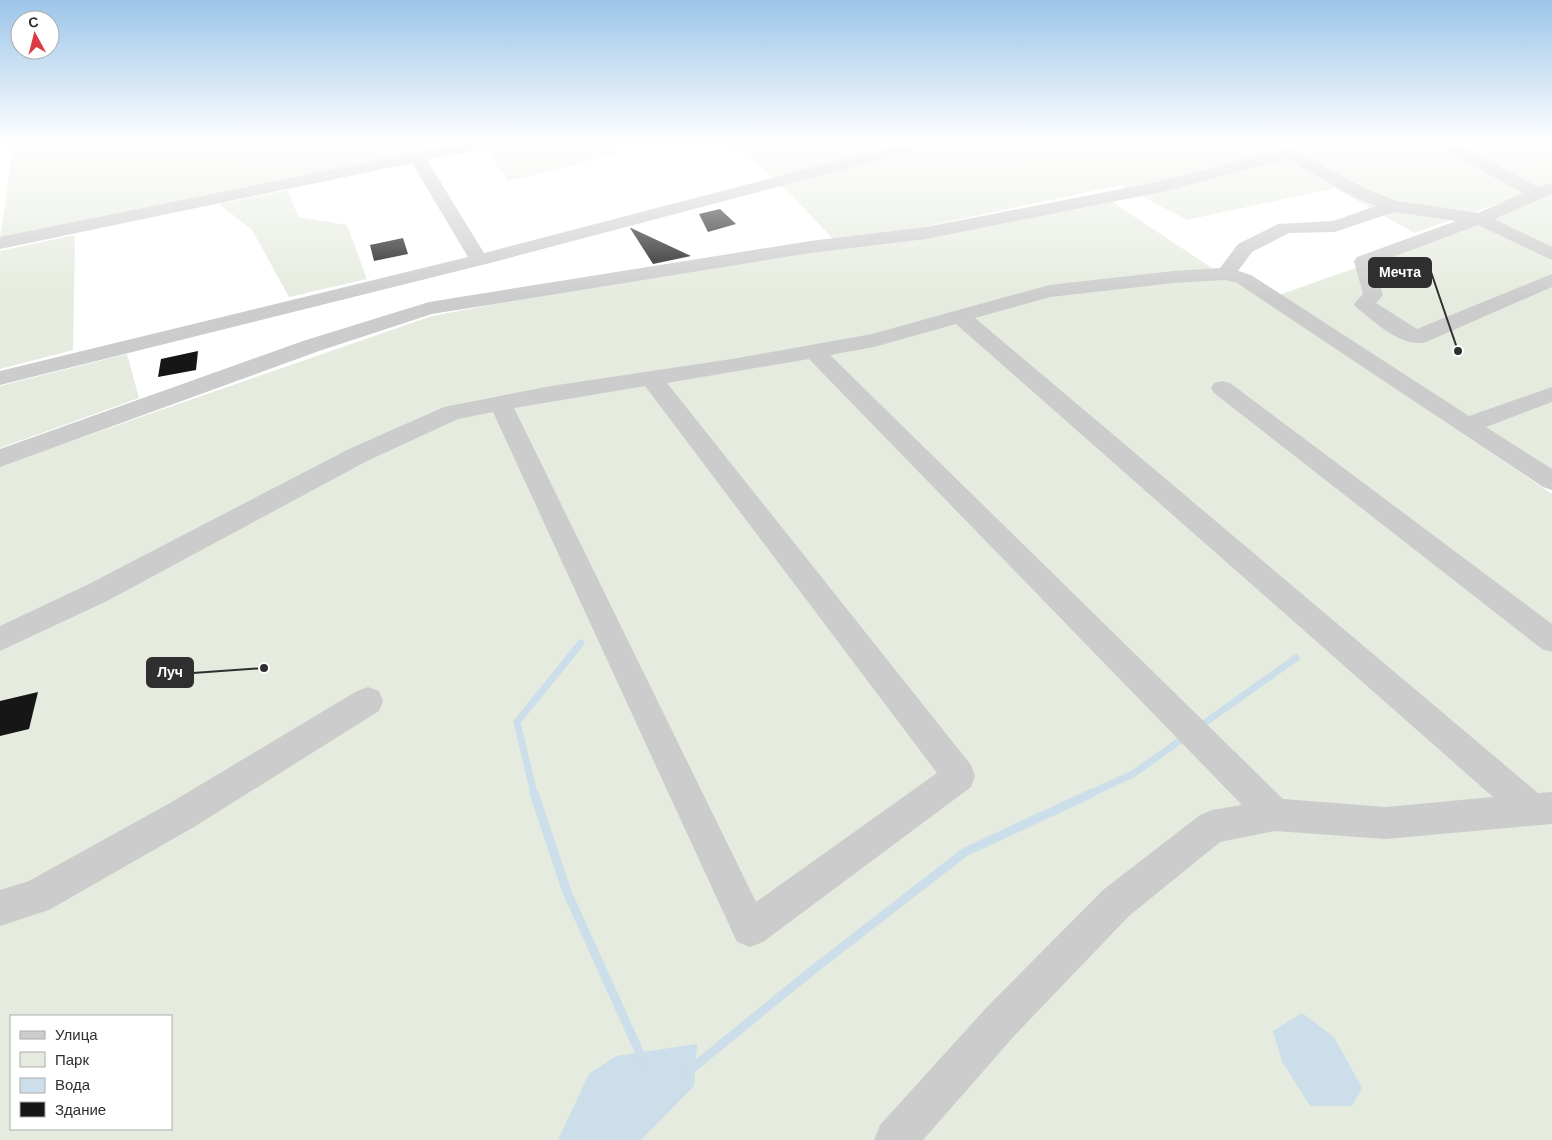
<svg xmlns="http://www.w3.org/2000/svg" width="1552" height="1140" font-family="'DM Sans',sans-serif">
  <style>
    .green { fill: #e5ebde; fill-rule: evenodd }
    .water { fill: #cbdeea }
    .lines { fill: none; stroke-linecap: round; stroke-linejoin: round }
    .stream-far2 { stroke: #cbdeea; stroke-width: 4.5 }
    .stream-far1 { stroke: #cbdeea; stroke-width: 7 }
    .stream { stroke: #cbdeea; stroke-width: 9 }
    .building { fill: #161616 }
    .minor { fill: #ccc; fill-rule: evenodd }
    .leader { fill: none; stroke: #2f2f2f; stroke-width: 2 }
    .callout-dot { fill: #2f2f2f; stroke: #fff; stroke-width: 2 }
    .callout { fill: #2f2f2f; stroke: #2f2f2f; stroke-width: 2 }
    .callout-label { font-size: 14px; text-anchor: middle; font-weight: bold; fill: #fff }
  </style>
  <rect width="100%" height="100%" fill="#fff"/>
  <g class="green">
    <polygon points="14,140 480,140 0,238"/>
    <polygon points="521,140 606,140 617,154 508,181 485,148"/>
    <path d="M718,140H1430L1528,193L1414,233L1335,188L1187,220L1121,185L923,227L833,239C798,203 764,161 718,140Z"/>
    <polygon points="1444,140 1552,140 1552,475 1279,295 1480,224 1546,196"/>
    <polygon points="288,190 298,217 347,225 367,279 289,297 252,230 219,204"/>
    <path d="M1111,201L1230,280L1246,287L1552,494V1140H0V466L432,316L549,294ZM11,1016H171V1129H11Z"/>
    <polygon points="75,235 73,350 0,369 0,251"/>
    <polygon points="127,354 139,398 0,448 0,386"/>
  </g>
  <g class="water">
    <polygon points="1302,1013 1334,1037 1362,1088 1352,1106 1310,1106 1282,1061 1273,1031"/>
    <polygon points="697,1044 694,1086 641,1140 558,1140 589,1074 616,1056"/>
  </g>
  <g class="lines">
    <polyline class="stream-far2" points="14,141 21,140"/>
    <g class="stream-far1">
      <polyline points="1199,727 1296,658"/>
      <polyline points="534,794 517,722 581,643"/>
      <polyline points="1089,794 1133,774 1185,737"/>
    </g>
    <g class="stream">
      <polyline points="534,793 567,892 643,1060"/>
      <polyline points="690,1070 809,973 965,852 1092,793"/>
    </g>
  </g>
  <g class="building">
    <polygon points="720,209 736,224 708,232 699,214"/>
    <polygon points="630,228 631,228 691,256 653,264"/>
    <polygon points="403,238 408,254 374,261 370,245"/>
    <polygon points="198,351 196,370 158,377 161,359"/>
    <polygon points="38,692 29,729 0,736 0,701"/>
  </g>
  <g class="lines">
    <g class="minor">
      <polygon points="477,140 510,140 508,143 502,145 427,160 484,253 917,140 945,140 943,143 486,264 0,385 0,371 468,257 412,163 0,249 0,237"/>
      <path d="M1429,140H1450L1538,187L1552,183V194L1494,219L1552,247V260L1478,225L1374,264L1383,295L1376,303L1417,329L1552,274V287L1426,342C1401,348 1375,322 1357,308L1354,304L1363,294L1354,261L1357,257L1456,221L1394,212L1335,232L1289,233L1252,252L1238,271L1251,275L1469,416L1552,387V402L1486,427L1552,469V490L1543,487L1237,283L1225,280L1174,283L1050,297L975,318L1538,793L1552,792V824L1386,839L1275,831L1220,842L1129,916L1015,1035L923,1140H874L880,1125L987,1007L1103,890L1200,815L1212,810L1242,805L809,359L667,383L971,765L975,776L971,787L763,942L750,947L737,942L493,412L458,419L367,461L107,601L0,651V626L87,585L349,449L444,407L551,386L732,359L872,334L1049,285L1174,271L1220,268L1238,244L1278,224L1333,221L1376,206L1354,197L1287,159L1166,191L926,239L810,253L432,314L319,351L0,467V449L303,341L429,302L810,241L926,227L1162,181L1289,148L1366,189L1397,201L1478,213L1523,193L1431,143ZM956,324L1493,797L1386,807L1283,799L830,355L874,347ZM645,386L937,773L756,902L514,408Z"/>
      <polygon points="1222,381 1230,383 1552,624 1552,652 1542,649 1214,393 1211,388 1214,383"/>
      <polygon points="368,687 379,691 383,701 379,711 194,827 49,910 0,926 0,890 29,881 170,803 357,691"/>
    </g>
  </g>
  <linearGradient id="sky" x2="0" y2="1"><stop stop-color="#9cc5e9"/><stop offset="0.47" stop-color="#fff"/><stop offset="1" stop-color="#fff" stop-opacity="0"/></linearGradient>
  <rect width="1552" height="300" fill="url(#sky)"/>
  <path class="leader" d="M1458 351L1431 272M264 668L193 673"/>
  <g class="callout-dot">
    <circle cx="1458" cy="351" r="5"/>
    <circle cx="264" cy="668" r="5"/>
  </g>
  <g class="callout">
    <rect x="1369" y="258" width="62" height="29" rx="5"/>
    <rect x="147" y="658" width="46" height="29" rx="5"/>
  </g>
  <g class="callout-label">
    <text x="1400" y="277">Мечта</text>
    <text x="170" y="677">Луч</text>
  </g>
  <rect x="10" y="1015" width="162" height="115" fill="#ffffff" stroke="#acacac"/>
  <rect x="20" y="1031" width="25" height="8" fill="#cccccc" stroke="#acacac"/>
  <text x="55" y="1040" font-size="15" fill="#2f2f2f">Улица</text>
  <rect x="20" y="1052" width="25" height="15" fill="#e5ebde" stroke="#acacac"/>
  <text x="55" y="1065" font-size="15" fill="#2f2f2f">Парк</text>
  <rect x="20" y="1078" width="25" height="15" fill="#cbdeea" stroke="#acacac"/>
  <text x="55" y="1090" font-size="15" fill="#2f2f2f">Вода</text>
  <rect x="20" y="1102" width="25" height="15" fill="#161616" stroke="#acacac"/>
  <text x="55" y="1115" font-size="15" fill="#2f2f2f">Здание</text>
  <g transform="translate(35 35) rotate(353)"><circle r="24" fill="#ffffff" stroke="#acacac"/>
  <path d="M0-4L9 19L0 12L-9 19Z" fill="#dc3b45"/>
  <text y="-8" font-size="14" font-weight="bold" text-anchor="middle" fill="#2f2f2f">С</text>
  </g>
</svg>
